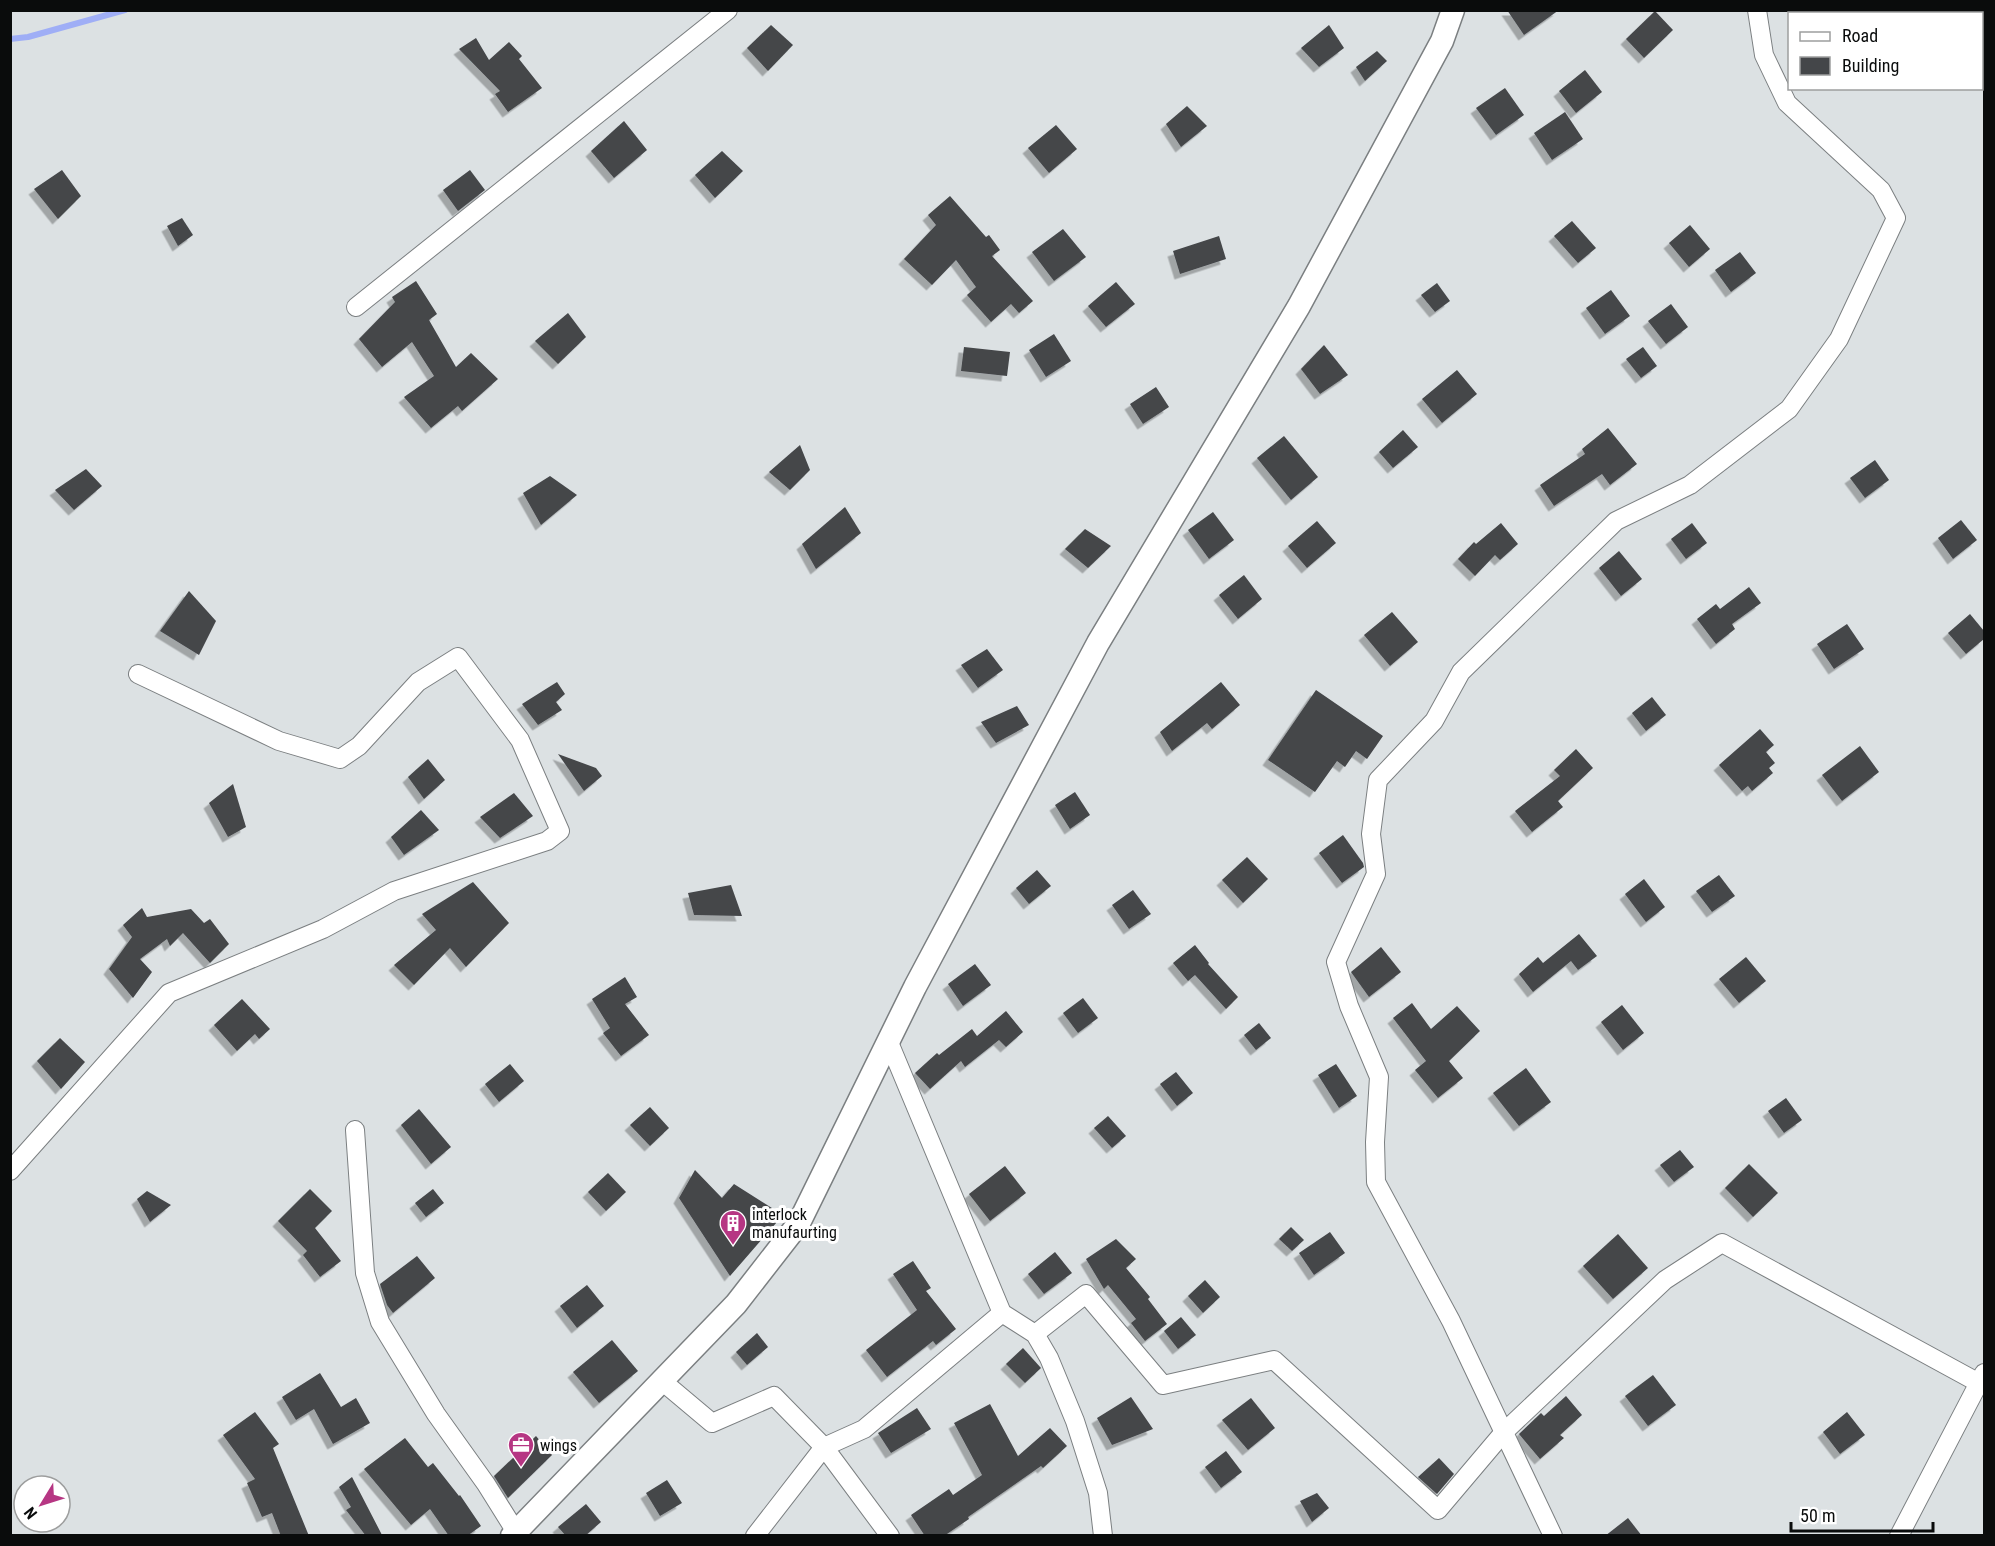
<svg xmlns="http://www.w3.org/2000/svg" width="1995" height="1546" font-family="'Roboto Condensed',sans-serif">
  <style>
    .lines { fill: none; stroke-linecap: round; stroke-linejoin: round }
    .stream { stroke: #9faef6; stroke-width: 6 }
    .building { fill: #444649; filter: url(#shadow) }
    .minor-casing { stroke: #7b7f81; stroke-width: 20 }
    .tertiary-casing { stroke: #7b7f81; stroke-width: 25 }
    .minor { stroke: #fff; stroke-width: 18 }
    .tertiary { stroke: #fff; stroke-width: 22 }
    .labels { text-anchor: middle; stroke-width: 6; stroke-linejoin: round; paint-order: stroke }
    .poi-label { font-size: 16px; fill: #0a0c0c; stroke: #fff; text-anchor: start }
  </style>
  <defs>
    <filter id="shadow"><feDropShadow dx="-5.5" dy="5.5" stdDeviation="0" flood-color="#0004"/></filter>
  </defs>
  <rect width="100%" height="100%" fill="#dce1e3"/>
  <g class="lines">
    <polyline class="stream" points="10,39 28,37 125,10"/>
  </g>
  <g class="building">
    <polygon points="1507,10 1559,10 1524,35"/>
    <polygon points="1655,11 1673,30 1644,58 1626,39"/>
    <polygon points="771,25 793,45 768,71 747,48"/>
    <polygon points="1329,25 1344,48 1319,67 1301,48"/>
    <polygon points="476,38 489,60 509,42 522,56 519,59 542,88 508,112 495,94 500,91 459,49"/>
    <polygon points="1377,51 1387,61 1365,81 1356,67"/>
    <polygon points="1585,70 1602,92 1576,113 1559,91"/>
    <polygon points="1505,88 1524,115 1496,135 1476,108"/>
    <polygon points="1187,106 1207,126 1181,147 1166,124"/>
    <polygon points="1565,112 1583,139 1552,160 1534,133"/>
    <polygon points="624,121 647,150 614,178 591,151"/>
    <polygon points="1056,125 1077,149 1049,173 1028,148"/>
    <polygon points="722,151 743,171 715,198 695,175"/>
    <polygon points="62,170 81,196 58,219 34,189"/>
    <polygon points="470,170 485,190 458,211 443,190"/>
    <polygon points="950,196 986,237 989,235 1000,250 992,256 1033,301 1019,313 1011,304 991,322 967,295 976,287 956,260 932,285 904,259 936,225 928,215"/>
    <polygon points="182,218 193,235 178,246 167,226"/>
    <polygon points="1572,221 1596,248 1578,263 1554,236"/>
    <polygon points="1690,225 1710,249 1689,267 1669,243"/>
    <polygon points="1063,229 1086,257 1054,281 1032,252"/>
    <polygon points="1219,236 1226,259 1180,274 1173,251"/>
    <polygon points="1740,252 1756,273 1731,292 1715,270"/>
    <polygon points="416,281 437,314 429,320 456,367 471,353 498,379 462,411 458,406 431,428 404,397 434,376 412,342 382,367 359,339 395,302 392,297"/>
    <polygon points="1116,282 1135,304 1106,327 1088,306"/>
    <polygon points="1437,283 1450,301 1435,312 1421,295"/>
    <polygon points="1611,290 1630,316 1605,334 1586,308"/>
    <polygon points="1671,304 1688,327 1666,344 1648,321"/>
    <polygon points="568,313 586,337 558,364 535,341"/>
    <polygon points="1054,334 1071,361 1046,377 1029,350"/>
    <polygon points="1324,345 1348,375 1320,394 1301,369"/>
    <polygon points="964,347 1010,352 1007,376 961,371"/>
    <polygon points="1643,347 1657,366 1641,378 1626,359"/>
    <polygon points="1457,370 1477,394 1442,423 1422,399"/>
    <polygon points="1156,387 1169,407 1143,424 1130,404"/>
    <polygon points="1608,428 1637,464 1610,485 1602,474 1554,506 1540,485 1585,454 1582,449"/>
    <polygon points="1403,430 1418,447 1393,468 1379,452"/>
    <polygon points="1284,436 1318,477 1291,500 1257,458"/>
    <polygon points="800,445 810,470 790,490 769,472"/>
    <polygon points="1875,460 1889,480 1865,498 1850,478"/>
    <polygon points="86,469 102,486 74,510 55,490"/>
    <polygon points="550,476 577,495 541,525 523,493"/>
    <polygon points="845,507 861,533 816,569 802,544"/>
    <polygon points="1213,512 1234,540 1209,559 1188,530"/>
    <polygon points="1961,520 1977,540 1953,559 1938,538"/>
    <polygon points="1317,521 1336,543 1307,568 1288,546"/>
    <polygon points="1501,523 1518,544 1500,560 1495,555 1475,576 1458,559 1474,542 1476,544"/>
    <polygon points="1692,523 1707,543 1686,559 1671,539"/>
    <polygon points="1085,529 1111,546 1088,568 1065,549"/>
    <polygon points="1619,551 1642,579 1621,596 1599,568"/>
    <polygon points="1244,575 1262,599 1238,619 1219,595"/>
    <polygon points="1749,587 1761,603 1732,624 1735,629 1716,644 1697,619 1716,604 1720,609"/>
    <polygon points="189,591 216,621 199,655 160,631"/>
    <polygon points="1392,612 1418,642 1390,666 1364,635"/>
    <polygon points="1970,614 1984,631 1984,639 1966,654 1948,633"/>
    <polygon points="1847,624 1864,649 1834,669 1817,644"/>
    <polygon points="987,649 1003,670 978,688 961,665"/>
    <polygon points="557,682 565,694 556,702 562,710 538,725 522,704"/>
    <polygon points="1221,682 1240,705 1212,729 1207,723 1172,751 1160,732"/>
    <polygon points="1316,690 1383,736 1367,759 1356,751 1345,767 1337,761 1315,792 1268,760"/>
    <polygon points="1652,697 1666,715 1646,731 1632,713"/>
    <polygon points="1017,706 1029,725 996,743 981,722"/>
    <polygon points="1760,729 1774,745 1766,752 1775,763 1769,768 1773,773 1752,791 1748,786 1742,791 1719,765"/>
    <polygon points="1860,746 1879,772 1842,801 1822,775"/>
    <polygon points="1576,749 1593,768 1558,801 1563,807 1532,832 1515,811 1560,776 1554,770"/>
    <polygon points="558,754 596,768 602,776 584,791"/>
    <polygon points="428,759 445,780 424,799 408,777"/>
    <polygon points="233,784 246,827 228,837 209,803"/>
    <polygon points="1075,792 1090,815 1070,829 1055,805"/>
    <polygon points="514,793 533,816 500,838 480,817"/>
    <polygon points="421,810 439,830 404,855 391,837"/>
    <polygon points="1343,835 1363,863 1364,867 1342,883 1319,853"/>
    <polygon points="1247,857 1268,879 1243,903 1222,880"/>
    <polygon points="1037,870 1051,886 1029,904 1016,888"/>
    <polygon points="1719,875 1735,896 1712,912 1696,891"/>
    <polygon points="1644,879 1665,907 1646,922 1625,894"/>
    <polygon points="473,882 509,923 466,967 450,948 414,985 394,965 436,930 422,914"/>
    <polygon points="731,885 742,916 694,915 688,893"/>
    <polygon points="1133,890 1151,914 1129,929 1112,905"/>
    <polygon points="142,908 147,917 191,909 204,923 210,919 229,944 210,963 183,933 170,946 167,939 140,959 152,972 133,998 109,969 132,937 123,925"/>
    <polygon points="1579,934 1597,956 1578,970 1571,961 1533,992 1519,974 1538,957 1543,963"/>
    <polygon points="1195,945 1209,963 1208,964 1238,997 1226,1009 1195,975 1188,981 1173,963"/>
    <polygon points="1381,947 1401,972 1369,997 1351,972"/>
    <polygon points="1746,957 1766,981 1739,1003 1719,979"/>
    <polygon points="975,964 991,985 963,1006 948,984"/>
    <polygon points="625,977 637,997 625,1004 649,1035 621,1056 603,1033 610,1028 592,999"/>
    <polygon points="1083,998 1098,1018 1078,1033 1063,1013"/>
    <polygon points="242,999 270,1029 259,1039 255,1034 237,1051 214,1025"/>
    <polygon points="1412,1003 1431,1029 1457,1006 1480,1031 1449,1061 1463,1078 1438,1098 1415,1070 1426,1061 1393,1018"/>
    <polygon points="1622,1005 1644,1033 1623,1050 1601,1022"/>
    <polygon points="1006,1011 1023,1032 1006,1047 999,1040 965,1067 961,1061 930,1089 915,1073 937,1053 939,1055 972,1029 977,1036"/>
    <polygon points="1259,1023 1271,1038 1256,1050 1244,1035"/>
    <polygon points="60,1038 85,1062 61,1089 37,1061"/>
    <polygon points="510,1064 524,1081 499,1102 485,1084"/>
    <polygon points="1336,1064 1357,1096 1339,1108 1318,1075"/>
    <polygon points="1526,1068 1551,1102 1519,1126 1493,1093"/>
    <polygon points="1176,1072 1193,1093 1177,1106 1160,1084"/>
    <polygon points="1786,1098 1802,1120 1784,1133 1768,1111"/>
    <polygon points="650,1107 669,1128 650,1146 630,1125"/>
    <polygon points="419,1109 451,1147 431,1164 401,1125"/>
    <polygon points="1108,1116 1126,1136 1112,1148 1094,1128"/>
    <polygon points="1680,1150 1694,1167 1674,1182 1660,1165"/>
    <polygon points="1749,1164 1778,1193 1753,1217 1725,1188"/>
    <polygon points="1005,1166 1026,1193 990,1221 969,1194"/>
    <polygon points="695,1170 722,1198 734,1184 783,1215 730,1276 679,1198"/>
    <polygon points="608,1173 626,1192 606,1211 588,1192"/>
    <polygon points="310,1189 332,1211 315,1228 341,1261 320,1277 303,1255 307,1251 278,1221"/>
    <polygon points="433,1189 444,1203 426,1217 415,1203"/>
    <polygon points="147,1191 171,1205 150,1222 137,1199"/>
    <polygon points="1291,1227 1304,1240 1292,1251 1279,1239"/>
    <polygon points="1330,1232 1345,1253 1314,1275 1299,1253"/>
    <polygon points="1618,1234 1648,1268 1613,1299 1583,1266"/>
    <polygon points="1116,1239 1136,1259 1126,1268 1150,1297 1148,1299 1167,1324 1145,1341 1131,1323 1136,1319 1108,1285 1104,1289 1086,1259"/>
    <polygon points="1055,1252 1072,1273 1044,1294 1028,1274"/>
    <polygon points="417,1256 435,1278 393,1313 387,1305 380,1284"/>
    <polygon points="913,1261 931,1288 926,1291 956,1329 936,1345 933,1341 887,1377 866,1350 917,1310 893,1274"/>
    <polygon points="1205,1280 1220,1297 1203,1313 1188,1296"/>
    <polygon points="587,1285 604,1306 577,1328 560,1306"/>
    <polygon points="1181,1317 1196,1335 1178,1349 1164,1331"/>
    <polygon points="757,1333 768,1347 747,1365 736,1352"/>
    <polygon points="612,1340 638,1371 599,1403 573,1372"/>
    <polygon points="1023,1348 1041,1368 1025,1383 1006,1364"/>
    <polygon points="320,1373 341,1407 356,1398 370,1423 333,1444 314,1409 296,1420 282,1397"/>
    <polygon points="1653,1375 1676,1405 1648,1426 1625,1396"/>
    <polygon points="1566,1396 1582,1415 1560,1435 1564,1438 1540,1459 1519,1434 1541,1413 1544,1416"/>
    <polygon points="1131,1397 1153,1429 1112,1445 1097,1418"/>
    <polygon points="1251,1398 1275,1428 1248,1450 1222,1420"/>
    <polygon points="990,1404 1018,1456 1050,1428 1067,1446 1043,1468 1041,1466 968,1517 969,1519 944,1536 925,1536 911,1515 949,1489 953,1495 982,1475 954,1423"/>
    <polygon points="917,1408 931,1429 891,1453 878,1433"/>
    <polygon points="255,1412 279,1444 273,1448 309,1536 281,1536 272,1513 262,1517 247,1483 255,1479 223,1435"/>
    <polygon points="1847,1412 1865,1435 1840,1454 1823,1432"/>
    <polygon points="536,1436 552,1455 508,1498 494,1476"/>
    <polygon points="405,1438 428,1467 433,1463 459,1496 460,1495 481,1526 467,1536 449,1536 430,1509 411,1525 364,1469"/>
    <polygon points="1226,1451 1242,1472 1221,1488 1205,1467"/>
    <polygon points="1439,1458 1454,1474 1437,1494 1418,1477"/>
    <polygon points="352,1477 382,1535 382,1536 366,1536 346,1510 351,1507 339,1487"/>
    <polygon points="667,1480 682,1503 660,1516 646,1493"/>
    <polygon points="1317,1493 1329,1508 1312,1522 1300,1501"/>
    <polygon points="586,1504 601,1522 585,1536 566,1536 558,1527"/>
    <polygon points="1628,1518 1642,1536 1605,1536"/>
  </g>
  <g class="lines">
    <g class="minor-casing">
      <g id="minor">
        <polyline points="356,307 728,10"/>
        <polyline points="888,1040 1002,1313 1035,1334 1049,1358 1075,1421 1098,1493 1103,1536"/>
        <polyline points="355,1130 365,1273 380,1322 436,1414 486,1484 516,1532"/>
        <polyline points="10,1171 169,993 323,929 394,891 547,841 560,831 520,740 458,657 418,682 359,746 340,759 279,741 138,674"/>
        <polyline points="1035,1334 1086,1294 1163,1385 1274,1360 1438,1510 1504,1432 1665,1280 1722,1243 1979,1383"/>
        <polyline points="662,1381 712,1423 774,1396 824,1447 890,1536"/>
        <polyline points="755,1536 824,1447 864,1429 1002,1313"/>
        <polyline points="1553,1536 1451,1321 1376,1182 1375,1142 1379,1077 1349,1006 1336,962 1376,874 1371,834 1378,780 1434,721 1461,672 1616,521 1690,485 1789,409 1839,339 1896,218 1881,190 1787,103 1764,55 1757,10"/>
        <polyline points="1899,1536 1984,1373"/>
      </g>
    </g>
    <g class="tertiary-casing">
      <polyline id="tertiary" points="512,1536 736,1304 799,1223 915,987 1098,643 1299,306 1442,41 1453,10"/>
    </g>
    <use href="#minor" class="minor"/>
    <use href="#tertiary" class="tertiary"/>
  </g>
  <defs>
    <g id="building-pin" transform="scale(1.35)"><path d="M0 17L-7.5 6A9.5 9.5 0 1 1 7.5 6Z" fill="#b63683" stroke="#fff"/><path d="M-4-6H4V6H1V3H-1V6H-4ZM-2.5-4.3h1.7v1.8h-1.7ZM.8-4.3h1.7v1.8H.8ZM-2.5-1h1.7V.8h-1.7ZM.8-1h1.7V.8H.8Z" fill="#fff"/></g>
    <g id="office-pin" transform="scale(1.35)"><path d="M0 17L-7.5 6A9.5 9.5 0 1 1 7.5 6Z" fill="#b63683" stroke="#fff"/><path d="M-6-3h4V-5.5h4V-3h4V5H-6ZM-1-4.5V-3h2v-1.5ZM-6 0V1H6V0Z" fill="#fff"/></g>
  </defs>
  <g fill-rule="evenodd">
    <use href="#building-pin" x="733" y="1223"/>
    <use href="#office-pin" x="521" y="1445"/>
  </g>
  <g class="labels">
    <g class="poi-label">
      <text x="752" y="1220">interlock<tspan x="752" dy="18">manufaurting</tspan></text>
      <text x="540" y="1451">wings</text>
    </g>
  </g>
  <rect width="1995" height="1546" fill="none" stroke="#0a0c0c" stroke-width="24"/>
  <rect x="1788" y="12" width="195" height="78" fill="#ffffff" stroke="#9d9e9e" stroke-width="1.5"/>
  <rect x="1800" y="32" width="30" height="9" fill="#ffffff" stroke="#9d9e9e" stroke-width="1.5"/>
  <text x="1842" y="42" font-size="18" fill="#0a0c0c">Road</text>
  <rect x="1800" y="57" width="30" height="18" fill="#444649" stroke="#9d9e9e" stroke-width="1.5"/>
  <text x="1842" y="72" font-size="18" fill="#0a0c0c">Building</text>
  <g transform="translate(42 1504) rotate(232)"><circle r="28" fill="#ffffff" stroke="#9d9e9e" stroke-width="1.5"/>
  <path d="M0-4.5L10 22L0 15L-10 22Z" fill="#b63683"/>
  <text y="-9" font-size="16" font-weight="bold" text-anchor="middle" fill="#0a0c0c">N</text>
  </g>
  <path d="M1791 1522v9h142v-9" fill="none" stroke="#0a0c0c" stroke-width="3"/>
  <text x="1800" y="1522" font-size="18" fill="#0a0c0c" stroke="#ffffff" stroke-width="4.5" paint-order="stroke">50 m</text>
</svg>
